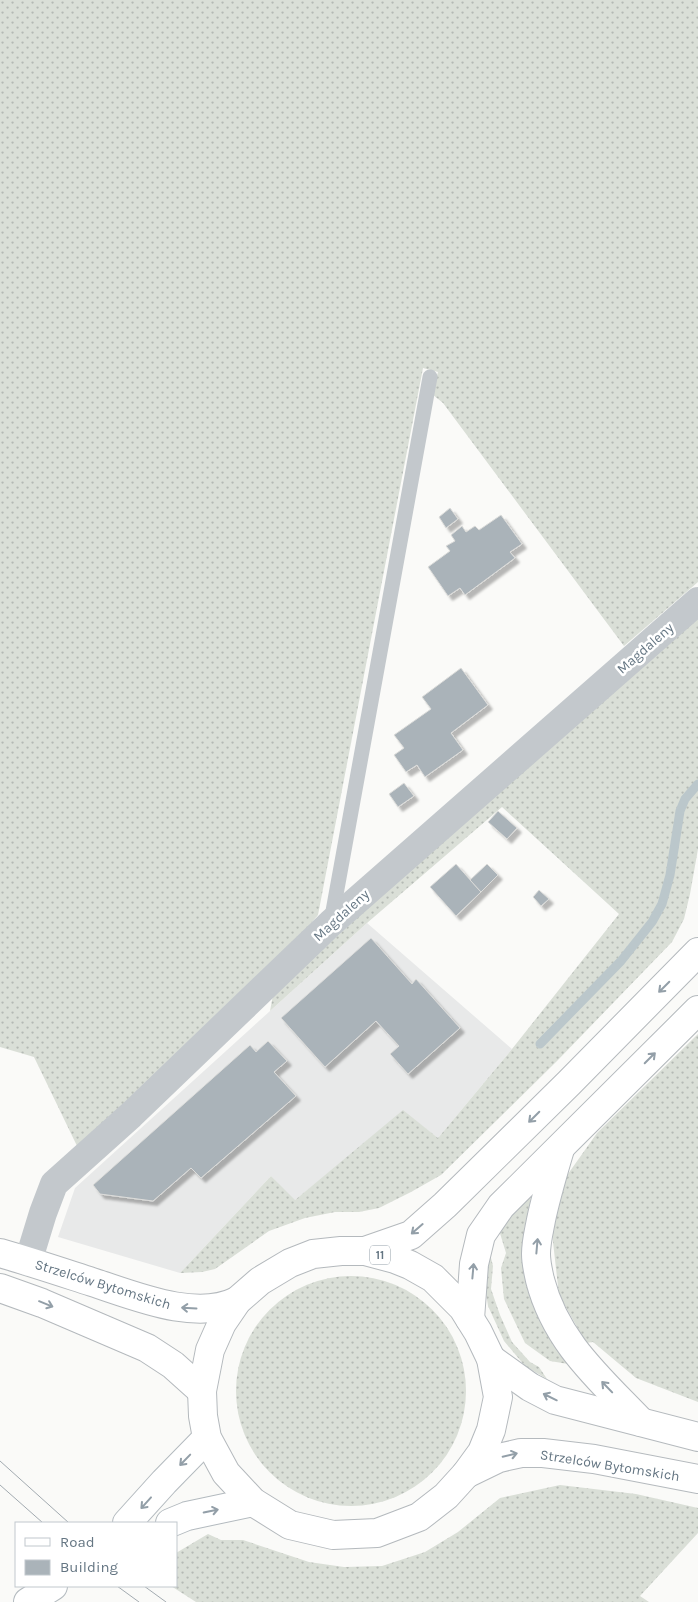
<svg xmlns="http://www.w3.org/2000/svg" width="698" height="1602" font-family="Karla,sans-serif">
  <style>
    .built { fill: #e8e9e9 }
    .grass { fill: url(#grass-dots) }
    .lines { fill: none; stroke-linecap: round; stroke-linejoin: round }
    .stream { stroke: #bbc7cb; stroke-width: 9 }
    .building { fill: #aab3b9; stroke: #dcdcda; filter: url(#shadow) }
    .secondary-casing { stroke: #b3babf; stroke-width: 30 }
    .primary-casing { stroke: #b5babe; stroke-width: 30 }
    .highway-casing { stroke: #b4b9bd; stroke-width: 30 }
    .lane { stroke: #c3c8cc; stroke-width: 15 }
    .street { stroke: #c3c8cc; stroke-width: 28 }
    .secondary { stroke: #fff; stroke-width: 28 }
    .primary { stroke: #fff; stroke-width: 28 }
    .highway { stroke: #fff; stroke-width: 28 }
    .tram { stroke: #a2aab0; stroke-width: 1 }
    .oneway { stroke: #939fa8 }
    .labels { text-anchor: middle; stroke-width: 5; stroke-linejoin: round; paint-order: stroke }
    .shield { fill: #fff; stroke: #939fa8; stroke-width: 1 }
    .shield-label { font-size: 12px; font-weight: bold; fill: #657683 }
    .street-label { font-size: 14px; fill: #657683; stroke: #fff }
  </style>
  <defs>
    <pattern id="grass-dots" width="8" height="8" patternUnits="userSpaceOnUse" patternTransform="scale(1.25)"><rect width="8" height="8" fill="#dadfd7"/><path d="M2 2h.1M6 6h.1" fill="none" stroke="#b4b9b4" stroke-width="1.8" stroke-linecap="round"/></pattern>
    <filter id="shadow"><feDropShadow dx="4.5" dy="4.5" stdDeviation="1" flood-color="#0004"/></filter>
  </defs>
  <rect width="100%" height="100%" fill="#fafaf8"/>
  <polygon class="built" points="367,923 512,1049 438,1138 403,1111 294,1201 271,1176 180,1273 58,1237 75,1188"/>
  <g class="grass">
    <polygon points="0,0 698,0 698,582 624,646 443,403 432,394 438,372 423,368 318,915 301,935 78,1148 34,1057 0,1047"/>
    <polygon points="698,615 698,849 690,894 684,919 672,942 557,1061 441,1175 411,1192 379,1208 359,1212 335,1212 305,1218 269,1231 215,1269 202,1272 180,1273 271,1176 295,1200 403,1110 438,1138 512,1049 619,914 502,807 367,923 270,1011 273,995 516,772"/>
    <polygon points="698,1034 698,1402 636,1378 593,1342 586,1343 559,1295 552,1233 563,1181 597,1133"/>
    <polygon points="533,1188 524,1230 527,1281 544,1327 568,1364 550,1361 525,1343 504,1299 501,1268 506,1253 499,1230"/>
    <polygon points="489,1250 493,1266 491,1289 500,1315 512,1342 530,1362 539,1367 547,1379 525,1366 504,1341 488,1306 483,1275"/>
    <circle cx="351" cy="1391" r="115"/>
    <polygon points="560,1485 636,1494 698,1508 698,1533 640,1596 649,1602 196,1602 171,1586 176,1586 176,1553 208,1534 221,1540 243,1540 309,1562 344,1567 382,1566 425,1552 458,1532 500,1498"/>
  </g>
  <g class="lines">
    <polyline class="stream" points="540,1044 621,961 652,922 662,904 670,875 680,811 685,799 698,784"/>
  </g>
  <g class="building">
    <polygon points="450,508 458,519 446,528 439,517"/>
    <polygon points="501,515 522,544 510,552 515,558 465,595 460,588 448,596 428,567 450,551 446,546 455,541 451,535 462,526 466,532 475,526 479,530"/>
    <polygon points="461,668 488,705 451,733 463,750 425,777 417,765 406,772 394,755 404,748 394,735 431,709 422,697"/>
    <polygon points="404,783 414,796 398,807 389,794"/>
    <polygon points="498,811 517,828 507,839 488,822"/>
    <polygon points="456,864 481,892 456,916 430,887"/>
    <polygon points="487,864 498,875 481,892 470,880"/>
    <polygon points="539,890 549,899 541,906 533,897"/>
    <polygon points="371,938 412,984 416,979 460,1028 408,1074 390,1054 399,1046 376,1021 325,1067 281,1018"/>
    <polygon points="268,1041 287,1061 274,1072 296,1096 201,1178 191,1168 153,1201 100,1194 93,1185 250,1045 256,1052"/>
  </g>
  <g class="lines">
    <g class="secondary-casing">
      <g id="secondary">
        <polyline points="127,1523 164,1482 207,1438"/>
        <polyline points="170,1523 187,1516 253,1502"/>
        <polyline points="28,1602 53,1586"/>
      </g>
    </g>
    <g class="primary-casing">
      <g id="primary">
        <polyline points="491,1359 530,1387 555,1400 698,1437"/>
        <polyline points="466,1474 499,1458 521,1453 543,1453 594,1459 698,1479"/>
      </g>
    </g>
    <g class="highway-casing">
      <g id="highway">
        <path d="M560,1149C553,1173 546,1196 541,1220C539,1231 536,1242 536,1254C536,1263 538,1271 540,1280C556,1342 599,1378 641,1422"/>
        <polygon points="341,1251 365,1251 395,1259 410,1265 433,1278 463,1308 478,1332 491,1359 498,1397 491,1430 482,1452 466,1474 446,1496 419,1517 377,1533 333,1535 290,1525 253,1502 226,1473 207,1438 203,1416 202,1391 210,1350 222,1323 237,1301 260,1281 290,1263 313,1254"/>
        <polyline points="365,1251 411,1235 445,1205 569,1083 698,952"/>
        <path d="M0,1253C31,1262 61,1272 92,1282C133,1295 195,1322 237,1301"/>
        <polyline points="0,1288 42,1303 147,1348 173,1365 202,1391"/>
        <polyline points="470,1319 474,1264 481,1235 501,1206 698,1010"/>
      </g>
    </g>
    <polyline class="lane" points="331,922 430,377"/>
    <polyline class="street" points="28,1262 43,1213 54,1184 131,1115 331,923 698,601"/>
    <use href="#secondary" class="secondary"/>
    <use href="#primary" class="primary"/>
    <use href="#highway" class="highway"/>
    <g class="tram">
      <polyline points="0,1461 69,1523"/>
      <polyline points="0,1485 43,1523"/>
      <polyline points="117,1586 139,1602"/>
      <polyline points="144,1586 166,1602"/>
    </g>
  </g>
  <defs><path id="oneway-shaft" d="M-6 0H5M1.5-3L5.5 0L1.5 3" fill="none" stroke-width="1.6" stroke-linecap="round" stroke-linejoin="round" transform="scale(1.25)"/></defs>
  <g class="oneway">
    <use href="#oneway-shaft" transform="translate(664 987) rotate(135)"/>
    <use href="#oneway-shaft" transform="translate(650 1058) rotate(-45)"/>
    <use href="#oneway-shaft" transform="translate(534 1117) rotate(135)"/>
    <use href="#oneway-shaft" transform="translate(417 1229) rotate(139)"/>
    <use href="#oneway-shaft" transform="translate(537 1246) rotate(-85)"/>
    <use href="#oneway-shaft" transform="translate(473 1271) rotate(-85)"/>
    <use href="#oneway-shaft" transform="translate(46 1304) rotate(22)"/>
    <use href="#oneway-shaft" transform="translate(189 1308) rotate(-177)"/>
    <use href="#oneway-shaft" transform="translate(607 1387) rotate(-134)"/>
    <use href="#oneway-shaft" transform="translate(550 1397) rotate(-154)"/>
    <use href="#oneway-shaft" transform="translate(510 1455) rotate(-13)"/>
    <use href="#oneway-shaft" transform="translate(185 1460) rotate(134)"/>
    <use href="#oneway-shaft" transform="translate(146 1503) rotate(132)"/>
    <use href="#oneway-shaft" transform="translate(211 1511) rotate(-12)"/>
  </g>
  <g class="labels">
    <rect class="shield" x="370" y="1245.5" width="20" height="19" rx="4"/>
    <g class="shield-label">
      <text x="380" y="1259">11</text>
    </g>
    <g class="street-label">
      <text transform="translate(645 648) rotate(-41)" y="5">Magdaleny</text>
      <text transform="translate(341 915) rotate(-42)" y="5">Magdaleny</text>
      <text transform="translate(103 1284) rotate(17)" y="5">Strzelców Bytomskich</text>
      <text transform="translate(610 1465) rotate(9)" y="5">Strzelców Bytomskich</text>
    </g>
  </g>
  <rect x="15" y="1522" width="162" height="65" fill="#ffffff" stroke="#c1c8cd"/>
  <rect x="25" y="1538" width="25" height="8" fill="#ffffff" stroke="#c1c8cd"/>
  <text x="60" y="1547" font-size="15" fill="#657683">Road</text>
  <rect x="25" y="1560" width="25" height="15" fill="#aab3b9" stroke="#c1c8cd"/>
  <text x="60" y="1572" font-size="15" fill="#657683">Building</text>
</svg>
